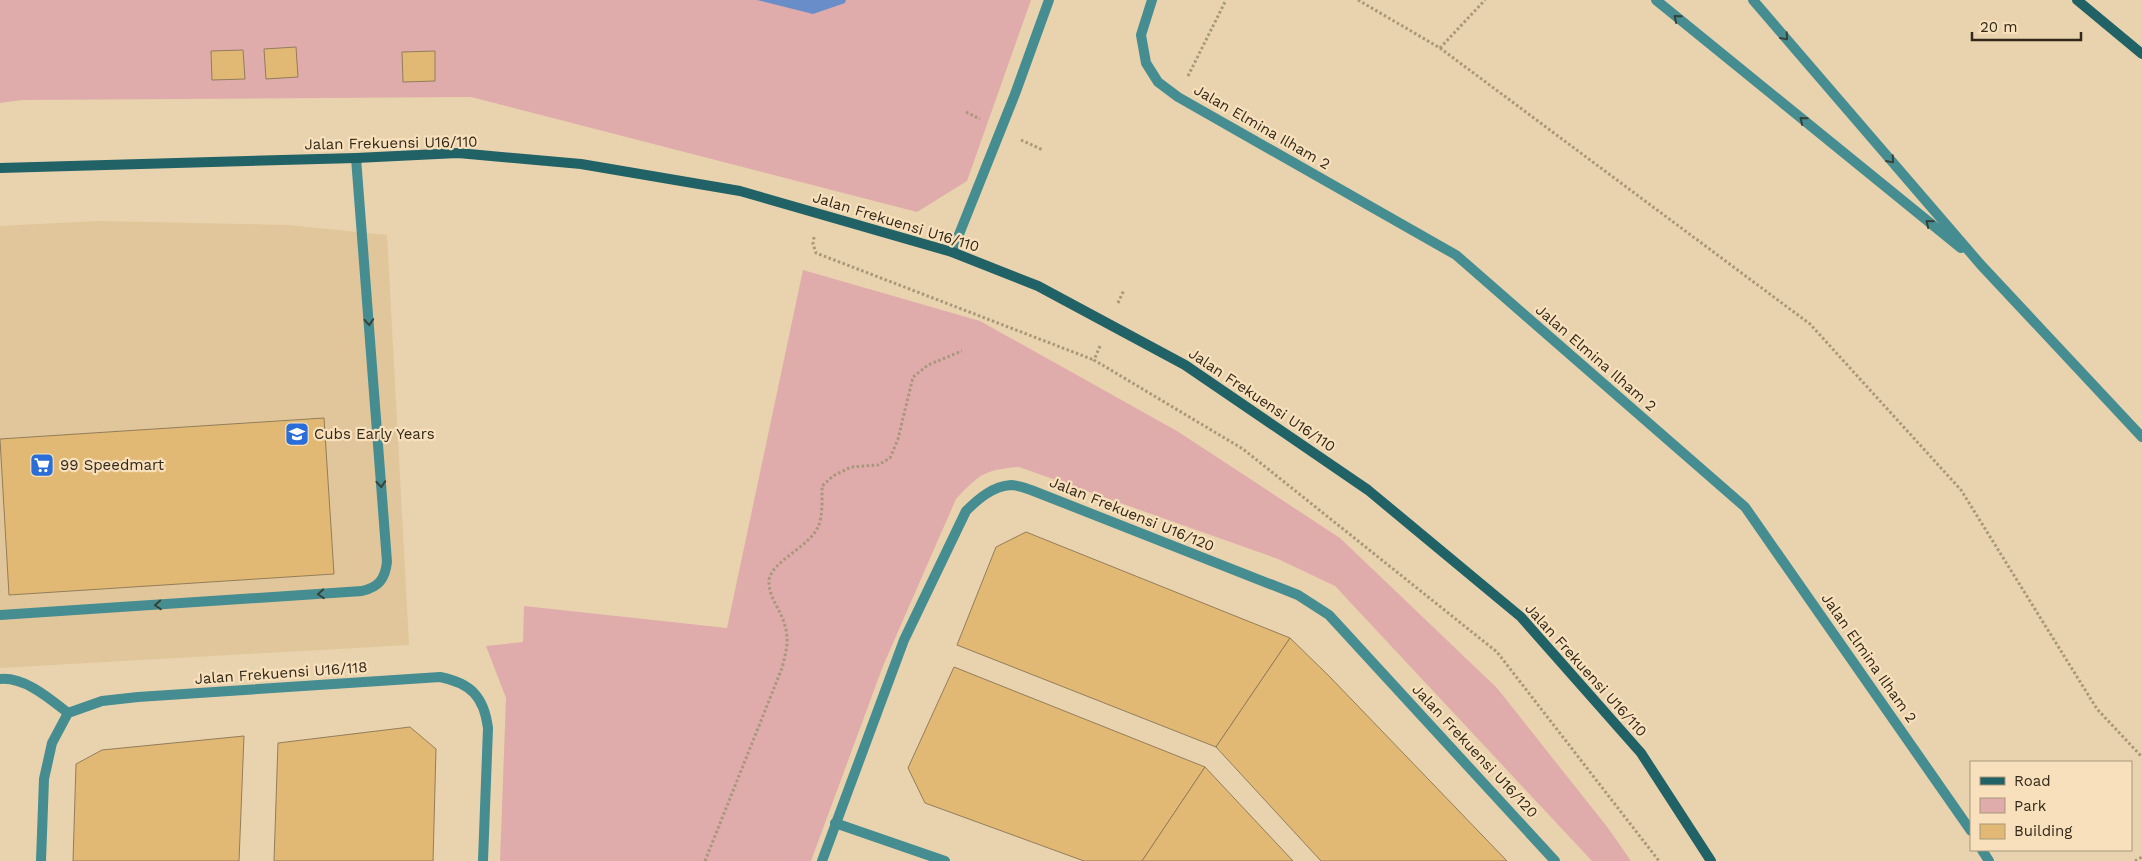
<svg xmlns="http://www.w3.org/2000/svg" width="2142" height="861" font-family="'Work Sans',sans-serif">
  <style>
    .built { fill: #e0c69a }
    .green { fill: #dfacab }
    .water { fill: #688dc9 }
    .building { fill: #e2b974; stroke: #927d5b }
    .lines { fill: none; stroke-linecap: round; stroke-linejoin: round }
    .path { stroke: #a8977a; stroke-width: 3; stroke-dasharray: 2.5 2.5; stroke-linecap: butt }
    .lane { stroke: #458d90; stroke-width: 10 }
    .street { stroke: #458d90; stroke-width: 10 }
    .secondary { stroke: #206265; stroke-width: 10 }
    .oneway { stroke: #374238 }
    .labels { text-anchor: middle; stroke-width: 4.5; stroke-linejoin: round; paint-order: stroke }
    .street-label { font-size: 15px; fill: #32291b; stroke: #f7e0bb }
    .poi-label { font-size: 15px; fill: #32291b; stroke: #f7e0bb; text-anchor: start }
  </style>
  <rect width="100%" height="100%" fill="#e9d3ae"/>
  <polygon class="built" points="98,221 288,225 387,235 409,645 0,668 0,226"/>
  <g class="green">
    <polygon points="0,0 1031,0 967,181 917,212 471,97 22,100 0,103"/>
    <path d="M803,270L980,321L1177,431L1340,538L1497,688L1608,828L1631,861H1592L1335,586L1278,559L1019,467C984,470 980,474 956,499L883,666L811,861H500L506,698L486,646L523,642L524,606L727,628Z"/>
  </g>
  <polygon class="water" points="757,0 846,0 845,3 813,14"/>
  <g class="building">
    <polygon points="296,47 298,77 266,79 264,49"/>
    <polygon points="243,50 245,79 212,80 211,51"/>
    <polygon points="435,51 435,81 403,82 402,52"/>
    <polygon points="324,418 334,574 9,595 0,439"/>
    <polygon points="1026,532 1290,638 1216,747 957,645 996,547"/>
    <polygon points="1290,638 1329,676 1507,861 1321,861 1216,747"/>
    <polygon points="954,667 1205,767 1142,861 1084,861 925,803 908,768"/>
    <polygon points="410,727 436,749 433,861 274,861 278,743"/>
    <polygon points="244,736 239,861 73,861 76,764 102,750"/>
    <polygon points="1205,767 1293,861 1142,861"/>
  </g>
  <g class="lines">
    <g class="path">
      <polyline points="1358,0 1440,48 1810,324 1961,490 2097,709 2142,757"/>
      <polyline points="1440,48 1485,0"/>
      <polyline points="1188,76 1226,0"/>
      <polyline points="966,112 980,119"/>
      <polyline points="1021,140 1043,150"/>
      <polyline points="814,237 813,244 816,253 1094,360"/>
      <polyline points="1118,303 1124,290"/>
      <polyline points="1100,346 1094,360 1243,449 1497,652 1659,861"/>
      <path d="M705,861L782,668C786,652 790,639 784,623C780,608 768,597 769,580C772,561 809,547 818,527C823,516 822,498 822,486L833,476L851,467L878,465L890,458L898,439L913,377L928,365L962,351"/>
      <polyline points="2135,861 2142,857"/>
    </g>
    <g class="lane">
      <polyline points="952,252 1015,94 1049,0"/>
      <path d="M0,615L362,591C379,587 385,579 387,562L356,158"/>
    </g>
    <g class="street">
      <polyline points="1152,0 1141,35 1146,63 1158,82 1178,97 1456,255 1745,507 1971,831"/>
      <polyline points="1656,0 1961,248"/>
      <polyline points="1753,0 1981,265 2142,437"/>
      <path d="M0,679C25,677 49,698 68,713"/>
      <polyline points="835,823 945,861"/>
      <polyline points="1982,850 1989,861"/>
      <path d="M41,861L44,779L52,743L68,713L102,701L138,697L440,677C471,683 484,697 488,728L483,861"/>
      <path d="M822,861L904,640L966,511C978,499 993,486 1011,485C1017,485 1025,488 1031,490L1298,595L1329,615L1555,861"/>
    </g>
    <g class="secondary">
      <polyline points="2077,0 2142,54"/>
      <polyline points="0,168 356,158 458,153 581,164 740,191 952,252 1038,286 1185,365 1368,490 1521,617 1641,753 1711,861"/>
    </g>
  </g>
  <defs><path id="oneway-chevron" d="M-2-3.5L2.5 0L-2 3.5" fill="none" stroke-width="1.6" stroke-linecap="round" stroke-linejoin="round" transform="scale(1.25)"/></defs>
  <g class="oneway">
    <use href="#oneway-chevron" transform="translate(1677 18) rotate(-141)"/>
    <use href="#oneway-chevron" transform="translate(1785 37) rotate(49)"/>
    <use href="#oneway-chevron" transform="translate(1803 120) rotate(-141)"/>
    <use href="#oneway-chevron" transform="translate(1891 160) rotate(49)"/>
    <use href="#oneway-chevron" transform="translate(1929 223) rotate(-141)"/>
    <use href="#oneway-chevron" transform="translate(369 322) rotate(86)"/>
    <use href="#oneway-chevron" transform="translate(381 484) rotate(86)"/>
    <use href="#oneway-chevron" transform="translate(321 594) rotate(176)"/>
    <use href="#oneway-chevron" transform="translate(158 605) rotate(176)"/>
  </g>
  <defs>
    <g id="school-square" transform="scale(1.25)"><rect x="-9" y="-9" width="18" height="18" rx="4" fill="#296dd9" stroke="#f7e0bb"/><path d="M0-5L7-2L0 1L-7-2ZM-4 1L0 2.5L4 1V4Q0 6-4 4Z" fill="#fff"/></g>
    <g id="supermarket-square" transform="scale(1.25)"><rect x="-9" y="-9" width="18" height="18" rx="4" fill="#296dd9" stroke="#f7e0bb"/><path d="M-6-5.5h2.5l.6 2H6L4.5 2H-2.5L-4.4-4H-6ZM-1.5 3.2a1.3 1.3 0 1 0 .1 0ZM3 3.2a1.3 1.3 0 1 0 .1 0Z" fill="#fff"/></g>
  </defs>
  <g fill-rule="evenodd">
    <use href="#school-square" x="297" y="434"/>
    <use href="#supermarket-square" x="42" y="465"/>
  </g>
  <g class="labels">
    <g class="street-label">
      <text transform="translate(1262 127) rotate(30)" y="5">Jalan Elmina Ilham 2</text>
      <text transform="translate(391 143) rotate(-1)" y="5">Jalan Frekuensi U16/110</text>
      <text transform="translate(896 222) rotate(17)" y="5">Jalan Frekuensi U16/110</text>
      <text transform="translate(1596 358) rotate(41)" y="5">Jalan Elmina Ilham 2</text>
      <text transform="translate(1262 400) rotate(34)" y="5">Jalan Frekuensi U16/110</text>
      <text transform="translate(1132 514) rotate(22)" y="5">Jalan Frekuensi U16/120</text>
      <text transform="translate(1869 658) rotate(55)" y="5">Jalan Elmina Ilham 2</text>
      <text transform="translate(1586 670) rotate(48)" y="5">Jalan Frekuensi U16/110</text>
      <text transform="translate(281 673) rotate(-4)" y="5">Jalan Frekuensi U16/118</text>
      <text transform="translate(1475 751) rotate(47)" y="5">Jalan Frekuensi U16/120</text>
    </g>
    <g class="poi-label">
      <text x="314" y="439">Cubs Early Years</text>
      <text x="60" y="470">99 Speedmart</text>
    </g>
  </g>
  <rect x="1970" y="761" width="162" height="90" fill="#f7e0bb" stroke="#a8977b"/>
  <rect x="1980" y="777" width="25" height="8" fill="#206265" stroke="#a8977b"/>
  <text x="2014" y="786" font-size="15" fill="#32291b">Road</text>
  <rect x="1980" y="798" width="25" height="15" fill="#dfacab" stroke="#a8977b"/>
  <text x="2014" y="811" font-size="15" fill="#32291b">Park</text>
  <rect x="1980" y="824" width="25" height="15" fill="#e2b974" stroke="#a8977b"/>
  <text x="2014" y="836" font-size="15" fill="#32291b">Building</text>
  <path d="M1972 32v8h109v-8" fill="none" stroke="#32291b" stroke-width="2.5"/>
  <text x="1980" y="32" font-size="15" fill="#32291b" stroke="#f7e0bb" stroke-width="4" paint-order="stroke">20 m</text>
</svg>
